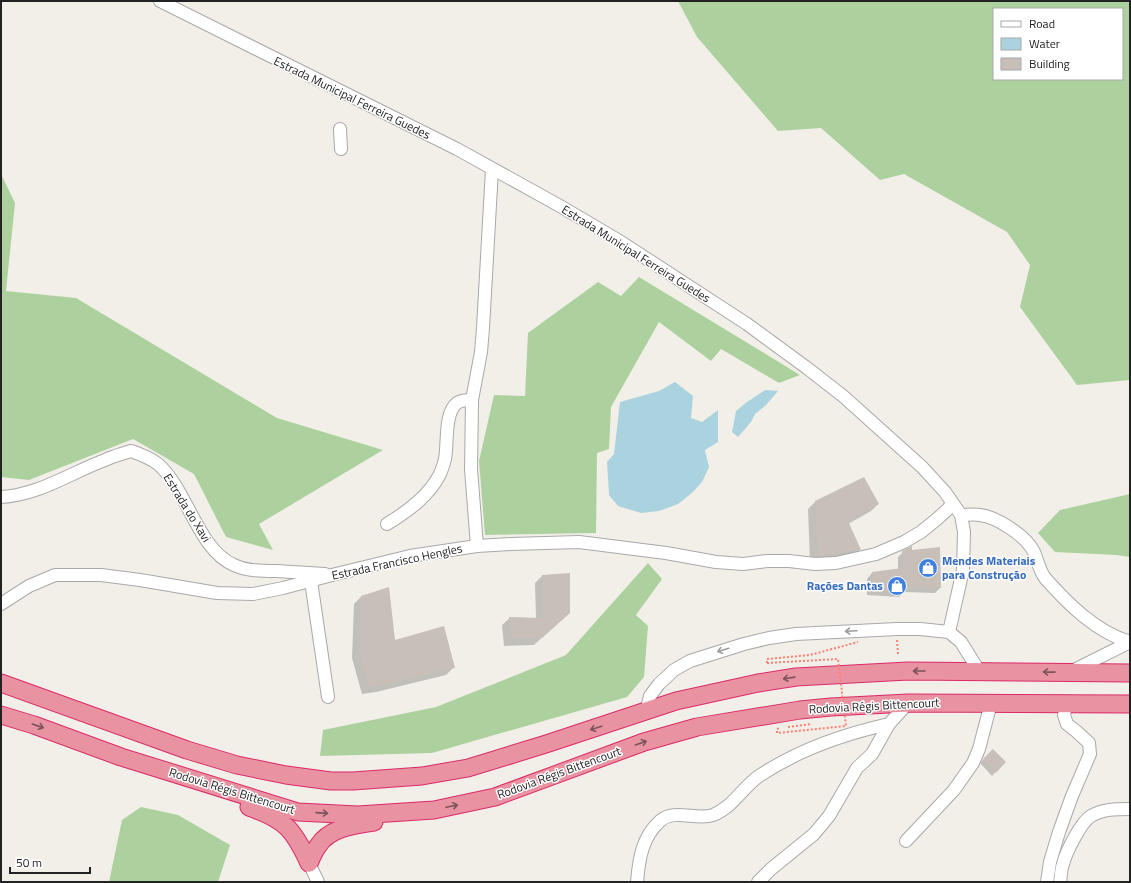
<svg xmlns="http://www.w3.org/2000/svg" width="1131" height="883" font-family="'Titillium Web',sans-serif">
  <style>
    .forest { fill: #add19e; fill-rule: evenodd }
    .water { fill: #aad3df }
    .shadow { fill: #0003 }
    .building { fill: #c7bfb8 }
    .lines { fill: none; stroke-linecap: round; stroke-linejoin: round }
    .minor-casing { stroke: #a9a9a9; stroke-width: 14 }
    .highway-casing { stroke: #dc2a67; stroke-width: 19 }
    .path { stroke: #fa8072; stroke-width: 2; stroke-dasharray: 2 2; stroke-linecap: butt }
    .minor { stroke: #fff; stroke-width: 12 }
    .highway { stroke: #e892a2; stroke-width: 17 }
    .path-bridge { stroke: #fa8072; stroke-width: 2; stroke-dasharray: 2 2; stroke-linecap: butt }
    .oneway { stroke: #9c9c9c }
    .oneway2 { stroke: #7b545c }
    .labels { text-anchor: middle; stroke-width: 3; stroke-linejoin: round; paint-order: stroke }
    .street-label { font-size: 12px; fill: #222; stroke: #fff }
    .shop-label { font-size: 12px; font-weight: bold; fill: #366cbe; stroke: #fff; text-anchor: start }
  </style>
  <rect width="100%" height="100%" fill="#f2efe9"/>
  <g class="forest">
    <path d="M678,1H1098L1107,2L1109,1H1130V380L1077,385L1020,307L1030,265L1007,232L904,174L880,180L821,128L778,131L697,37ZM994,9H1122V79H994Z"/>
    <polygon points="1,174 15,203 6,291 76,298 277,418 383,450 259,524 273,550 226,537 194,474 133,439 29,480 1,477"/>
    <polygon points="639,277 800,375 779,383 721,349 711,361 659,322 611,407 609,449 597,453 596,533 485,535 479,461 494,395 525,396 528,333 598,282 621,296"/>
    <polygon points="1130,494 1130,557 1116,555 1055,552 1038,533 1060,510"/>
    <polygon points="648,563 662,579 636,615 648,626 644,677 627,697 432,753 320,756 323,730 436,707 566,655"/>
    <polygon points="141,807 178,815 230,845 218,882 109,882 122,820"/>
  </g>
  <g class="water">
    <polygon points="675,382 693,396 691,418 702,422 718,410 718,442 705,450 709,467 702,482 693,492 678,504 659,511 641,513 618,506 609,495 607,462 614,454 620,402 659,391"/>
    <polygon points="765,390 778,391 766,405 755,414 751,422 738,437 732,432 736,411 747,402"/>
  </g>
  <g class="shadow">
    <polygon points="816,501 878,504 871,511 848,524 859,550 852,557 810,563 808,509"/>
    <polygon points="939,548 940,588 935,593 904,592 899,597 867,595 867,579 872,573 898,570 898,557 903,552"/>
    <polygon points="542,576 561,620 534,645 504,646 502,625 510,618 536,619 535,583"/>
    <polygon points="362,596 394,641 454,667 446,675 376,692 362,694 352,658 354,604"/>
    <polygon points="993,750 1004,762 992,776 980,763"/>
  </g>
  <g class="building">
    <polygon points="864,477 879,504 848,521 861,550 818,556 815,501"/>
    <polygon points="912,546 912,550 940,547 941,588 905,587 905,592 872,590 872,572 903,568 902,551"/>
    <polygon points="570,573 570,613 542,638 511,638 509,617 543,618 542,575"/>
    <polygon points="389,587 395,640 444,626 455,668 385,685 369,687 359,650 361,596"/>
    <polygon points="993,749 1006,762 996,773 983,759"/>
  </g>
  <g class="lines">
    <g class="minor-casing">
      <g id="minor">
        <polyline points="160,1 457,149 560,206 621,242 747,324 807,368 843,396 922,467 945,492 961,515 964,532 963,570 949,632"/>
        <polyline points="340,129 341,149"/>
        <path d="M1,497C39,495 70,473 105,460C113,456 122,454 131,451C140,454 150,458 158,464C187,489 198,550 234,565C246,571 262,571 276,571C292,572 308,573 325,574"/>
        <path d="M961,515C967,515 974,514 980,515C997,517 1026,536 1034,552C1038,561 1039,570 1045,578C1068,604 1096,632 1130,642"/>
        <path d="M387,524C408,511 429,496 440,474C442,469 444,464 445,459C448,444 444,413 457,403C461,400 467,400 472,400"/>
        <polyline points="477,546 471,469 472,400 481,352 483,328 492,169"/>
        <polyline points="311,581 328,697"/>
        <polyline points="1,604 29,586 55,575 101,575 140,580 217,593 253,594 283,588 332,575 410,556 477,546 511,544 579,542 666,553 716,562 743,564 767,561 789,561 815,564 836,563 876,554 904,542 921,532 937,519 948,509 952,503"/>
        <polyline points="1072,671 1130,642"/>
        <polyline points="646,712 650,696 659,684 674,670 690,661 744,644 769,638 796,634 897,629 920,629 949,632 961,642 979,671"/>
        <polyline points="906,841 954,790 973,763 979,749 991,703"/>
        <polyline points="309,863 318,882"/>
        <path d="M637,882C639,859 642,837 660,821C674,808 697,821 713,815C732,808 743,787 759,776C798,750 844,734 889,724"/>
        <polyline points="758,882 771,869 814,834 829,816 857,768 872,754 889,724 908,703"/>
        <polyline points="1047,882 1050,862 1059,832 1072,796 1090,754 1089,743 1076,731 1067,724 1064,715 1066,705"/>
        <path d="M1060,882C1061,876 1061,869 1063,864C1066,852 1081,822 1091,816C1103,809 1116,809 1130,809"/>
      </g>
    </g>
    <g class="highway-casing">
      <g id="highway">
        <polyline points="1,683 187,750 237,765 286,775 331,781 353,781 422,776 468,768 546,744 676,701 758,683 796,677 908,671 1130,673"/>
        <polyline points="1,715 34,725 121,757 298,812 358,815 434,810 495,797 644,742 697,727 800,710 831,707 908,703 1130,704"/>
        <path d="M249,807C285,820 293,828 309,863"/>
        <path d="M309,863C312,857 314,851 318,846C329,828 354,825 374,822"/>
      </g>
    </g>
    <g class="path">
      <polyline points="897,640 898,654"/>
      <polyline points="767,663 767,659 810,655 858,642"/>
      <polyline points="788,727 812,724"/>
      <polyline points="777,733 777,729 780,728"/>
    </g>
    <use href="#minor" class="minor"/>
    <use href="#highway" class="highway"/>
    <polyline class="path-bridge" points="767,663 838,659 846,726 777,733"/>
  </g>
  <defs><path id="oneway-shaft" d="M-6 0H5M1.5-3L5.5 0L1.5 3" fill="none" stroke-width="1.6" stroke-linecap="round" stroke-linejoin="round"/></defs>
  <g class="oneway">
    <use href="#oneway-shaft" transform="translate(851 631) rotate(177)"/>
    <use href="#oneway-shaft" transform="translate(723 650) rotate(163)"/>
  </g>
  <g class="oneway2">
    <use href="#oneway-shaft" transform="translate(919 671) rotate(180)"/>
    <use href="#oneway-shaft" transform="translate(1049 672) rotate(-179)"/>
    <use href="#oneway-shaft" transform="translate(789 678) rotate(172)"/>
    <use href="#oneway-shaft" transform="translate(38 726) rotate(19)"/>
    <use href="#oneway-shaft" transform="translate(596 728) rotate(162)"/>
    <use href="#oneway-shaft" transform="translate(641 743) rotate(-19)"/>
    <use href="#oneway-shaft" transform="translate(452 806) rotate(-12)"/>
    <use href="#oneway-shaft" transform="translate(322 813) rotate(4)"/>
  </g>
  <defs>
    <g id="shop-disc" transform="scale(1)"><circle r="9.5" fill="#3f7fe0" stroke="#fff"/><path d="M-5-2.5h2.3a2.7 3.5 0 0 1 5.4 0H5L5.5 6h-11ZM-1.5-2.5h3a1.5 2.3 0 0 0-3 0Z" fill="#fff"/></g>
  </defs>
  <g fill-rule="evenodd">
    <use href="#shop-disc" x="928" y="568"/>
    <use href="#shop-disc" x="897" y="586"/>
  </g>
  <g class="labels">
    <g class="street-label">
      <text transform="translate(352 98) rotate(26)" y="4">Estrada Municipal Ferreira Guedes</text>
      <text transform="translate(636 254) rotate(32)" y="4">Estrada Municipal Ferreira Guedes</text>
      <text transform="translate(187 508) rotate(58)" y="4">Estrada do Xavi</text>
      <text transform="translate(397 562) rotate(-12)" y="4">Estrada Francisco Hengles</text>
      <text transform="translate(874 706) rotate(-3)" y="4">Rodovia Régis Bittencourt</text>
      <text transform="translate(559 773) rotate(-20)" y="4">Rodovia Régis Bittencourt</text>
      <text transform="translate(232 791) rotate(17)" y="4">Rodovia Régis Bittencourt</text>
    </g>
    <g class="shop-label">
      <text x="942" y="565">Mendes Materiais<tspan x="942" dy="14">para Construção</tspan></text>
      <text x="883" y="590" text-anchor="end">Rações Dantas</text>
    </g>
  </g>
  <rect width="1131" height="883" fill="none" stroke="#222222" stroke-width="4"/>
  <rect x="993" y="8" width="130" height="72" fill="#ffffff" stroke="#a7a7a7"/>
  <rect x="1001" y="21" width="20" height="6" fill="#ffffff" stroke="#a7a7a7"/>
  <text x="1029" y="28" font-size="12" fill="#222222">Road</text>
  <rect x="1001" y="38" width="20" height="12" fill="#aad3df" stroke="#a7a7a7"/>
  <text x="1029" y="48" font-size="12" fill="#222222">Water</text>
  <rect x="1001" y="58" width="20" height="12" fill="#c7bfb8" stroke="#a7a7a7"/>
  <text x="1029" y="68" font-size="12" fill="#222222">Building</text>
  <path d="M10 867v6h80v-6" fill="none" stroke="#222222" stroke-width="2"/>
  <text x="16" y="867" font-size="12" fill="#222222" stroke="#ffffff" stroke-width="3" paint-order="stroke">50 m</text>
</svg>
